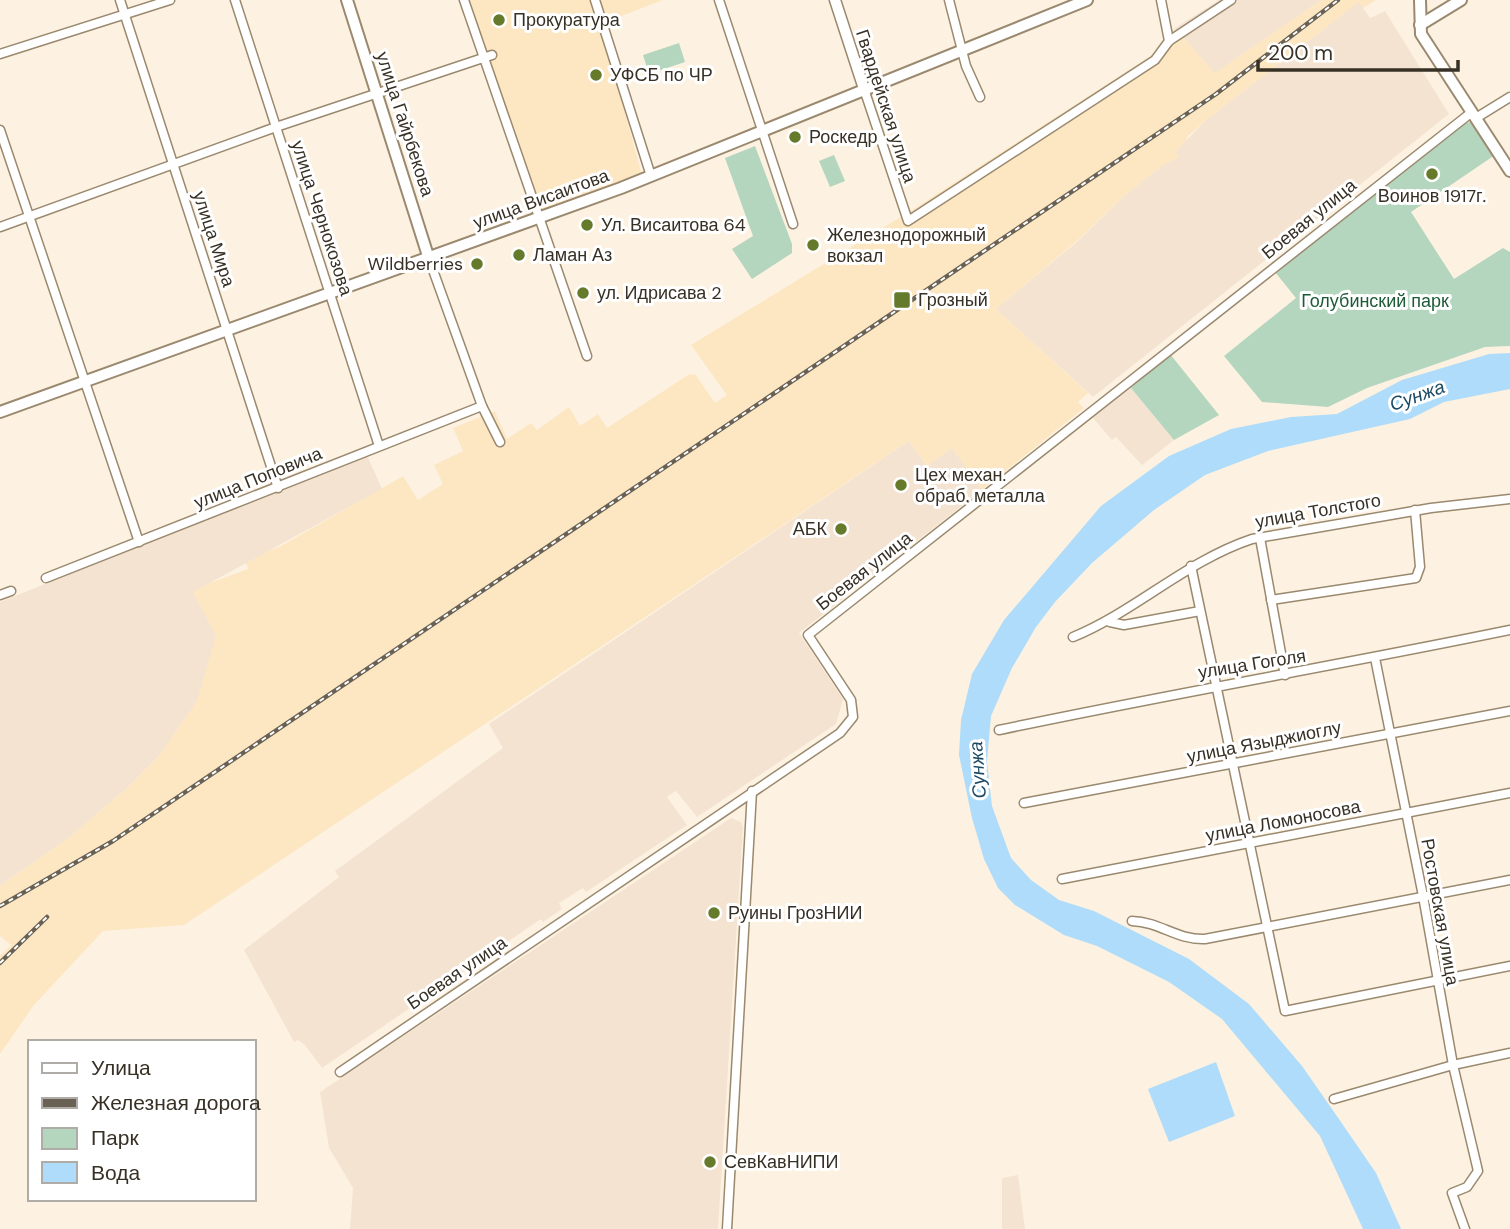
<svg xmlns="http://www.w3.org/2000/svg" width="1510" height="1229" font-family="'DM Sans',sans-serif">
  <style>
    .built { fill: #fde7c3 }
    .industrial { fill: #f4e3d1 }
    .green { fill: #b4d5be }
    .water { fill: #aedcfa }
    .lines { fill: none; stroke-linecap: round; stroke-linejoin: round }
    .minor-casing { stroke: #9a896e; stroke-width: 11 }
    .tertiary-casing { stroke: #9a896e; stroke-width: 13 }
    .secondary-casing { stroke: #9a896e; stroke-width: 14 }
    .minor { stroke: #fff; stroke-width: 8 }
    .tertiary { stroke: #fff; stroke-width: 10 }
    .secondary { stroke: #fff; stroke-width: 10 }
    .rail-casing { stroke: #696154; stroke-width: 4.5 }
    .rail { stroke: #fff; stroke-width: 2; stroke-dasharray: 5; stroke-linecap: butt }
    .poi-dot { fill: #657a2b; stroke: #fff; stroke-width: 2.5 }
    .labels { text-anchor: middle; stroke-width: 6; stroke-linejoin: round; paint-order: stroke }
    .poi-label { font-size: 18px; fill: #373025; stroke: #fff; text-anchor: start }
    .street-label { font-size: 18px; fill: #373025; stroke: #fff }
    .park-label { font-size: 18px; fill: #1d5b37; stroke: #fff }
    .water-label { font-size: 19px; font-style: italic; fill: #1d4a64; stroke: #fff }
  </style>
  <rect width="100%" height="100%" fill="#fdf2e1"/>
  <g class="built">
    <polygon points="464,0 663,0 601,24 644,183 539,223"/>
    <polygon points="1321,0 1376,0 1363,8 1359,3 1205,121 1188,136 1180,157 1162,166 1122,198 1079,239 996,309 1088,393 1078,402 1084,408 982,490 952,449 927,466 909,441 184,925 103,931 34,1005 0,1054 0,956 11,945 0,936 0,886 71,836 127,788 161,753 191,590 248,569 245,560 281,546 403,476 418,500 443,484 434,465 463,451 453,428 495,411 507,439 531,423 537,430 569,407 580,426 598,414 607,428 688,375 695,374 715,403 727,395 691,345 912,210 1155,53 1175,28 1215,72"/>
  </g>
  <g class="industrial">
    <polygon points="1219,0 1321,0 1215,73 1175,28"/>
    <polygon points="1359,2 1370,18 1385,11 1449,114 1093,397 996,309 1079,240 1122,198 1163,165 1179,157 1176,151 1205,121"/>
    <polygon points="1131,388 1174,440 1142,465 1116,437 1112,440 1093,418"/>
    <polygon points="909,441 927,466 952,448 982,490 799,633 843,699 836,724 697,817 676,791 671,794 667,797 687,825 586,892 583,888 559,903 562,909 543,922 541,919 322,1068 305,1045 298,1040 294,1042 244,950 339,877 335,871 503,748 489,724"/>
    <polygon points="367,455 382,489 193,592 216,636 197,701 161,753 127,788 71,836 0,886 0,602"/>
    <polygon points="731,818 741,822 743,827 718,1229 350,1229 353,1188 329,1148 320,1092"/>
    <polygon points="1018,1175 1025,1229 1002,1229 1002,1178"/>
  </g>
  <g class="green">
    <polygon points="679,43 685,62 649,74 643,55"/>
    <polygon points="1470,122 1495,155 1411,212 1454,279 1503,248 1510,252 1510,346 1485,347 1367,388 1328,407 1262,402 1224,356 1296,298 1275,272 1463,124"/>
    <polygon points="755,146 792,244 792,253 752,279 732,249 753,236 725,158"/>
    <polygon points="834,155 845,181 830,187 819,161"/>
    <polygon points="1170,354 1219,415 1174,440 1131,388"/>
  </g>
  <g class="water">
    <polygon points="1510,353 1510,389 1444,402 1410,419 1268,451 1205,475 1154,510 1092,563 1055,602 1036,627 1012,668 991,716 987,762 992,806 1011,858 1031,880 1059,900 1094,911 1189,959 1249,1004 1302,1066 1341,1122 1376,1173 1401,1229 1363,1229 1320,1136 1222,1019 1169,982 1097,946 1064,935 1015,905 998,888 984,859 972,818 959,755 961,720 972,674 1004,620 1101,506 1169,456 1231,429 1291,417 1337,414 1402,380 1489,354"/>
    <polygon points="1216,1062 1235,1116 1169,1142 1148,1089"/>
  </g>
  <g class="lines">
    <g class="minor-casing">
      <g id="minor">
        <polyline points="120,0 278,488"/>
        <polyline points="235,0 379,446"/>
        <polyline points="464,0 587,356"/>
        <polyline points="595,0 651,176"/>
        <polyline points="719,0 793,224"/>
        <polyline points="949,0 966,66 980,97"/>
        <polyline points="1161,0 1169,41"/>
        <polyline points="0,54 170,0"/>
        <polyline points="865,92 908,221 1155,60 1169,41 1231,0"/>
        <polyline points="1476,118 1510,97"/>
        <polyline points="0,130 139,542"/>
        <polyline points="0,227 276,127 492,55"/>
        <polyline points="429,259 482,406 500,442"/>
        <polyline points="1260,538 1285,675"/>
        <polyline points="1191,566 1285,1011 1510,966"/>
        <polyline points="46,578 482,406"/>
        <polyline points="0,595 11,591"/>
        <polyline points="1271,600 1416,578 1420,567 1415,510"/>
        <polyline points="1110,622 1124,625 1200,611"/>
        <path d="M1073,637C1136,611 1186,561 1252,539L1431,508L1510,499"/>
        <polyline points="1375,658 1423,896 1453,1065 1478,1171 1467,1187 1452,1193 1465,1229"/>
        <path d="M999,730C1169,694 1340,665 1510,630"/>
        <polyline points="1024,803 1510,711"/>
        <polyline points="1062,879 1510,793"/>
        <path d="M1132,921C1161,922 1176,940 1205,939L1510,880"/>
        <polyline points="340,1072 840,733 853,717 851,700 808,635 1472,112"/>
        <polyline points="1334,1099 1453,1065 1510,1053"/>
        <polyline points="727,1229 752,791"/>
      </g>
    </g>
    <g class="tertiary-casing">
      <polyline id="tertiary" points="835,0 865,92"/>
    </g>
    <g class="secondary-casing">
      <g id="secondary">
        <polyline points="347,0 429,259"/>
        <polyline points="1420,0 1421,34 1510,171"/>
        <polyline points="1420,25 1461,0"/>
        <polyline points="0,412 621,188 1087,0"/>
      </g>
    </g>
    <use href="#minor" class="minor"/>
    <use href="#tertiary" class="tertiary"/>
    <use href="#secondary" class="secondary"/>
    <g class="rail-casing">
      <g id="rail">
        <polyline points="0,906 113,841 1216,94 1338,0"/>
        <polyline points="0,963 47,917"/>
      </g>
    </g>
    <use href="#rail" class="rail"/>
  </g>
  <g class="poi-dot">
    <circle cx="499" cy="20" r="7"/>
    <circle cx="596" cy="75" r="7"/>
    <circle cx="795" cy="137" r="7"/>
    <circle cx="1432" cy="174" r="7"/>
    <circle cx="587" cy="225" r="7"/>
    <circle cx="813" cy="245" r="7"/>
    <circle cx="519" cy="255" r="7"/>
    <circle cx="477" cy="264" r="7"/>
    <circle cx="583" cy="293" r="7"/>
    <rect x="893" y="291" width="18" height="18" rx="3.5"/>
    <circle cx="901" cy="485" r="7"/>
    <circle cx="841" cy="529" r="7"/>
    <circle cx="714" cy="913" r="7"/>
    <circle cx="710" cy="1162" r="7"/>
  </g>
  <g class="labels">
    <g class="poi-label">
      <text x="513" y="26">Прокуратура</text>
      <text x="610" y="81">УФСБ по ЧР</text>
      <text x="809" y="143">Роскедр</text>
      <text x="1432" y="202" text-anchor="middle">Воинов 1917г.</text>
      <text x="601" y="231">Ул. Висаитова 64</text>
      <text x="827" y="241">Железнодорожный<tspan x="827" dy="21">вокзал</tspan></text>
      <text x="533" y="261">Ламан Аз</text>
      <text x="463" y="270" text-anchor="end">Wildberries</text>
      <text x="597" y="299">ул. Идрисава 2</text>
      <text x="918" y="306">Грозный</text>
      <text x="915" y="481">Цех механ.<tspan x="915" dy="21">обраб. металла</tspan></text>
      <text x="827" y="535" text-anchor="end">АБК</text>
      <text x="728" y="919">Руины ГрозНИИ</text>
      <text x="724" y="1168">СевКавНИПИ</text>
    </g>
    <g class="street-label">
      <text transform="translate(886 106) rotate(72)" y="6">Гвардейская улица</text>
      <text transform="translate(405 124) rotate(72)" y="6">улица Гайрбекова</text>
      <text transform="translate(541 199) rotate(-20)" y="6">улица Висаитова</text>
      <text transform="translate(322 218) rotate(72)" y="6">улица Чернокозова</text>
      <text transform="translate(1309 219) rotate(-39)" y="6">Боевая улица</text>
      <text transform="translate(214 239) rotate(72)" y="6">улица Мира</text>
      <text transform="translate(258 478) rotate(-22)" y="6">улица Поповича</text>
      <text transform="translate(1318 511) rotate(-10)" y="6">улица Толстого</text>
      <text transform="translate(864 571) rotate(-38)" y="6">Боевая улица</text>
      <text transform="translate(1252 664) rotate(-9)" y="6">улица Гоголя</text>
      <text transform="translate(1264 742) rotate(-11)" y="6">улица Языджиоглу</text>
      <text transform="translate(1283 821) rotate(-11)" y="6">улица Ломоносова</text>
      <text transform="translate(1440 912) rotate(80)" y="6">Ростовская улица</text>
      <text transform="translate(457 973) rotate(-34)" y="6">Боевая улица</text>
    </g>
    <g class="park-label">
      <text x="1375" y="307">Голубинский парк</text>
    </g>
    <g class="water-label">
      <text transform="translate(1417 395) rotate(-20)" y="7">Сунжа</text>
      <text transform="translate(977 770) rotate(-94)" y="7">Сунжа</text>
    </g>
  </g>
  <rect x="28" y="1040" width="228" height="161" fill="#ffffff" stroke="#afaca8" stroke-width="2"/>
  <rect x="42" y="1063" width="35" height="10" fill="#ffffff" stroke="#afaca8" stroke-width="2"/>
  <text x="91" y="1075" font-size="21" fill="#373025">Улица</text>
  <rect x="42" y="1098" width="35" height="10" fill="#696154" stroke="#afaca8" stroke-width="2"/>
  <text x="91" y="1110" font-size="21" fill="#373025">Железная дорога</text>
  <rect x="42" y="1128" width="35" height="21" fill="#b4d5be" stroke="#afaca8" stroke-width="2"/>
  <text x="91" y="1145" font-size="21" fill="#373025">Парк</text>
  <rect x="42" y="1162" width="35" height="21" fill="#aedcfa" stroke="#afaca8" stroke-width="2"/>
  <text x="91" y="1180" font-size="21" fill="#373025">Вода</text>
  <path d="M1258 60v10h200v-10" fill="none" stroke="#373025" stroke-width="3.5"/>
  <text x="1268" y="60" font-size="21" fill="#373025" stroke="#ffffff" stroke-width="5" paint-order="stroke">200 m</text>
</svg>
